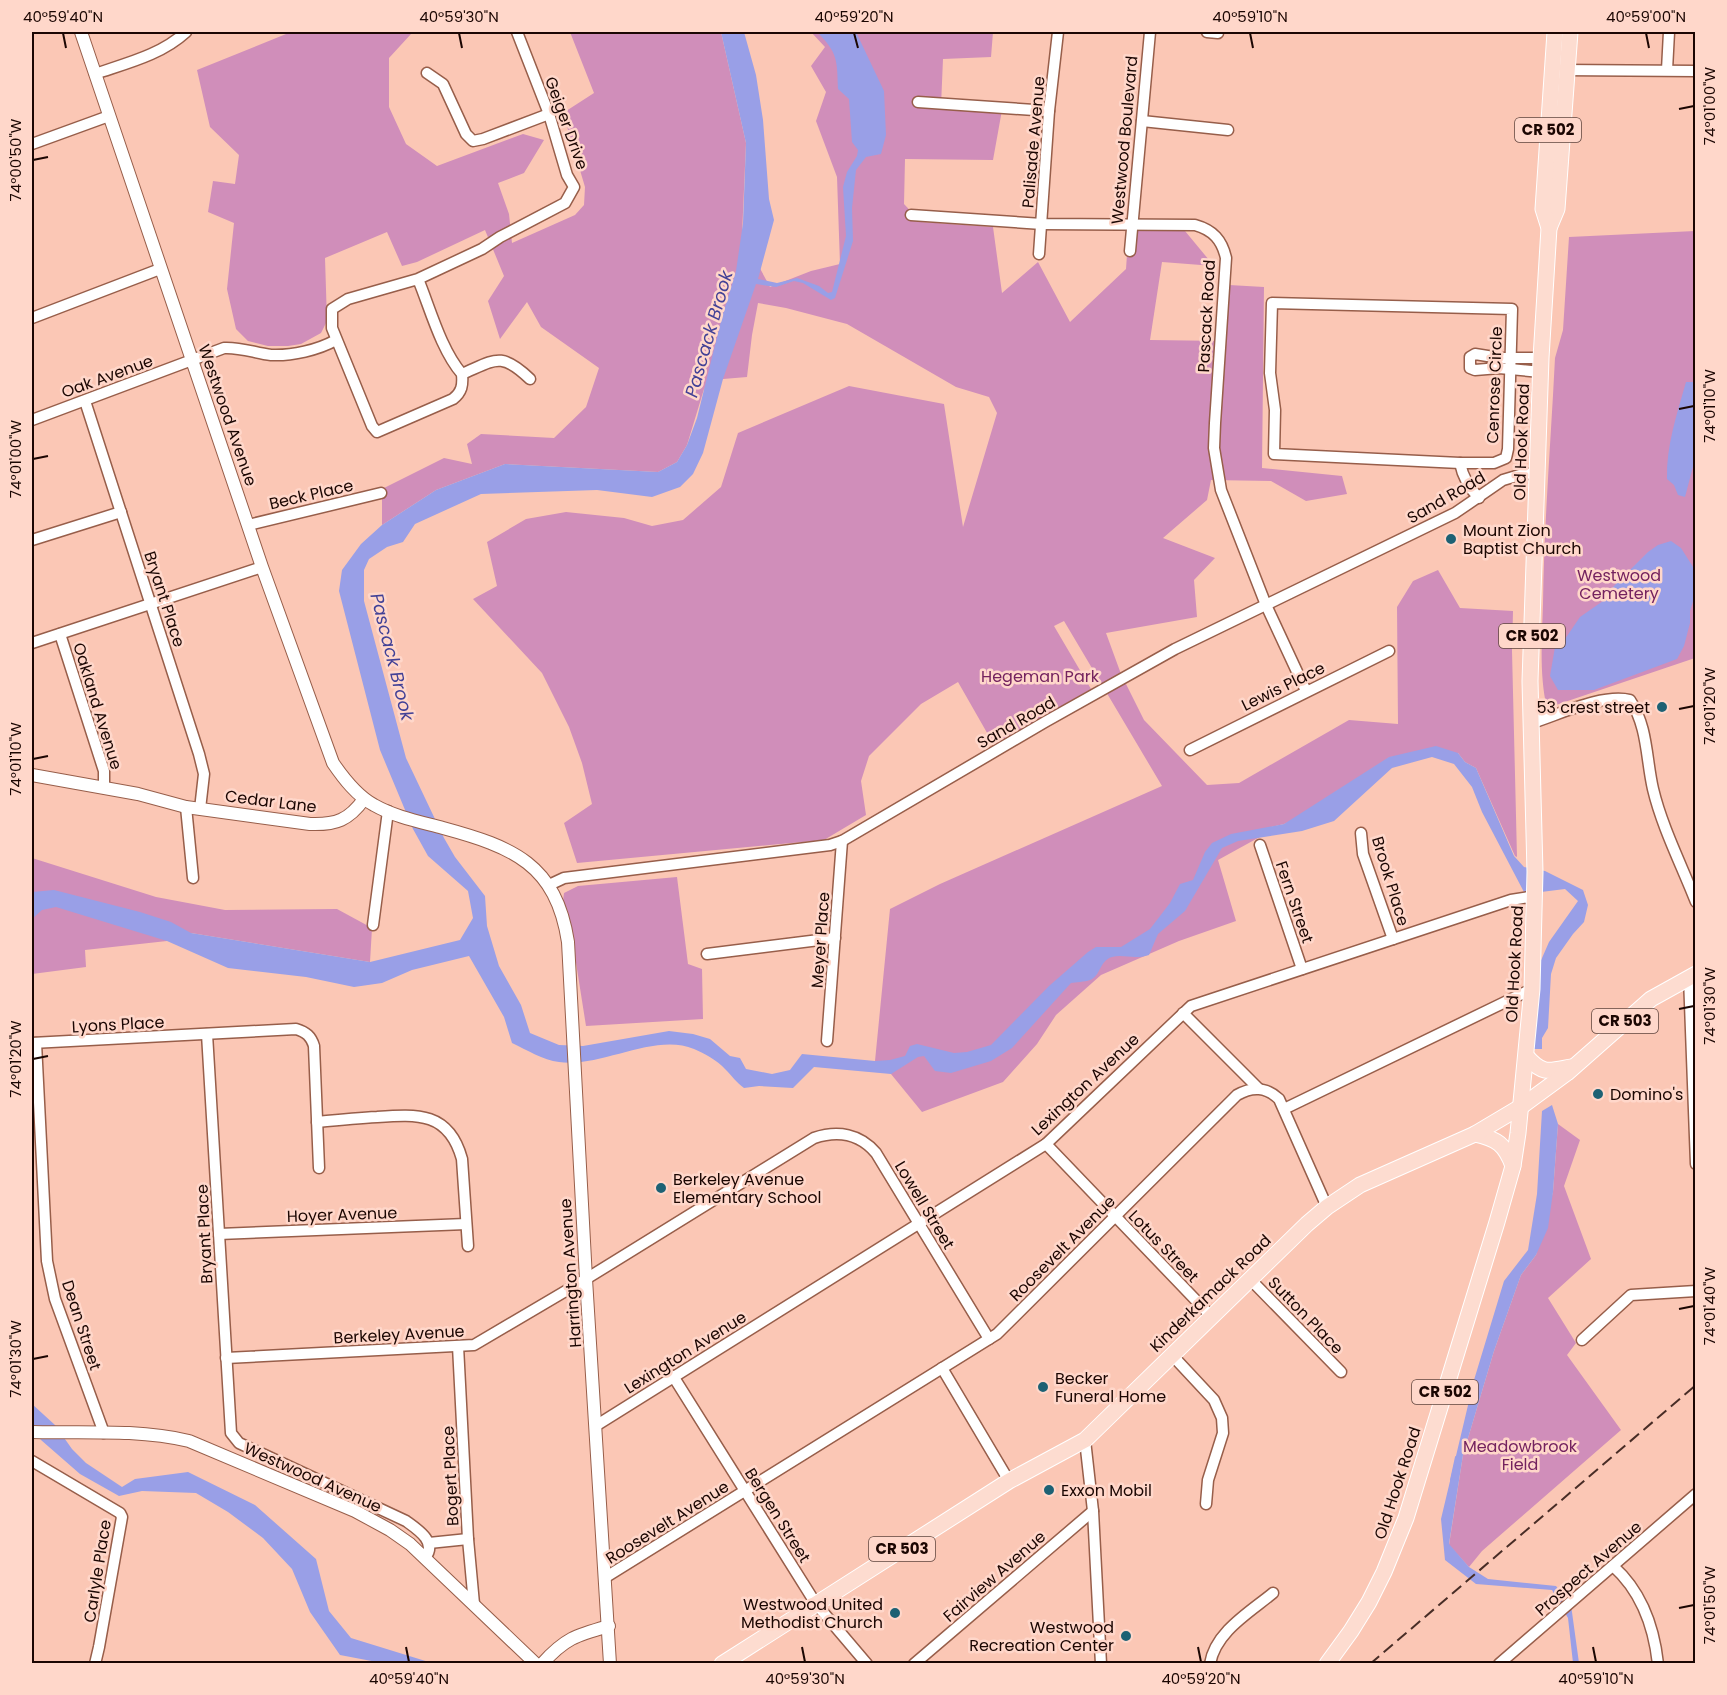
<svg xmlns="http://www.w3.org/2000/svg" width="1727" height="1695" font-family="Poppins,sans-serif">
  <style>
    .green { fill: #d08eba }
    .water { fill: #999fe7 }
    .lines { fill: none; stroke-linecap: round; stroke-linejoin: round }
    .stream { stroke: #999fe7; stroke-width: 2 }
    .minor-casing { stroke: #975e4a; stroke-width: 13 }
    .tertiary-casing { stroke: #975e4a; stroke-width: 14 }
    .primary-casing { stroke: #fff; stroke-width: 17 }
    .minor { stroke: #fff; stroke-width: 10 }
    .tertiary { stroke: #fff; stroke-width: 12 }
    .primary { stroke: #fddcd0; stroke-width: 15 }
    .rail { stroke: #482d26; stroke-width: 2; stroke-dasharray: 12 6; stroke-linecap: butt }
    .ticks { fill: none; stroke: #1b0602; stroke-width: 2 }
    .poi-dot { fill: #1d6174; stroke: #ffd7ca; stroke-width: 2 }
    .labels { text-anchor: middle; stroke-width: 5; stroke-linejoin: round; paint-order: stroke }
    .shield { fill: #ffd7ca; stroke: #5f453e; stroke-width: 1.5 }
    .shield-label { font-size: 15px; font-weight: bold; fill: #1b0602 }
    .street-label { font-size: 16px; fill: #1b0602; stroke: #ffd7ca }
    .poi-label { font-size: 16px; fill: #1b0602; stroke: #ffd7ca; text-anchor: start }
    .park-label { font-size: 16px; fill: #74225f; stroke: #ffd7ca }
    .water-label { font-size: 18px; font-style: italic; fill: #424196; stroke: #ffd7ca }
    .neatline { fill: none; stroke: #1b0602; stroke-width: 2 }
    .ticks-label { font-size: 15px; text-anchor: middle; fill: #1b0602 }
  </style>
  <rect width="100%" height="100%" fill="#fbc7b5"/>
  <g class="green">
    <polygon points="291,32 417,32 411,34 389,58 389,107 406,144 437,166 523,134 544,140 524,173 498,183 509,214 512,243 575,215 584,205 585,187 563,113 594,93 570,32 721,32 746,143 742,235 770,287 811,271 840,264 837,177 816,121 826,92 811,66 825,47 811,32 993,32 991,57 943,59 941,106 1002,110 993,160 905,159 904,204 921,222 993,227 1002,293 1038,262 1070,322 1126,269 1129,226 1185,231 1214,266 1162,262 1150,340 1225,341 1229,285 1264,287 1262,468 1342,476 1347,494 1306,501 1271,481 1211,480 1207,500 1163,538 1215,558 1194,580 1197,617 1106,633 1121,674 1144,720 1207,785 1239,783 1349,720 1398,724 1397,607 1413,581 1438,570 1460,608 1513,611 1512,651 1517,857 1515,856 1476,768 1465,762 1458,753 1390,757 1291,821 1284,824 1258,830 1267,833 1218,860 1236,921 1179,941 1101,975 1056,1015 1037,1044 1003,1082 922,1112 891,1074 875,1061 890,909 940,884 1162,786 1064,621 1054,626 1091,689 994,745 958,682 921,704 869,756 861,781 866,815 824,840 577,863 564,823 592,804 582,763 569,727 542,673 473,599 497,586 487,542 526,519 566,512 624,518 652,526 683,520 721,487 738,433 849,386 944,404 963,527 997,413 989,397 956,387 847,324 786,308 758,303 752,335 747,377 723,379 704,389 687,445 677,462 658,472 505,464 436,490 382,525 382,489 444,458 472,464 467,444 481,434 554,438 586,407 599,368 541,327 527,302 500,339 488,301 504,276 485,230 417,262 402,266 387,232 325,258 327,321 321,333 301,344 288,346 268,346 248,341 236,329 227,289 234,223 208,212 213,181 235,184 239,155 210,127 197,70"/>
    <path d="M1695,231V658L1547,708C1539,675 1542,638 1543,604C1544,522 1551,440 1555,358L1563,330L1569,237Z"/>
    <polygon points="32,858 156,897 225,910 337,909 372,928 370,962 191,933 167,941 85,950 86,967 32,974"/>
    <polygon points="677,877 688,964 702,969 703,1019 586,1026 568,912 563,901 564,893 578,886"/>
    <polygon points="1558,1124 1580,1140 1564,1186 1591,1259 1548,1298 1576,1343 1567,1355 1621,1430 1482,1551 1469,1567 1449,1545 1463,1455 1494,1351 1521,1275 1536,1255 1553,1192"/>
  </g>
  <g class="water">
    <path d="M721,32H744L756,75L763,120L769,199L774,220L758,279L777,283L797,278L819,286L828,293L832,292L846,236L843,187L847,172L857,156L858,150L852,142L849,99L838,89C837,60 838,53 817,32H856L884,91L886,135L881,154L866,157L856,170L852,208L853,241L835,298L831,300L803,283L794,281L776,287L756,284L723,379L703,453L693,474L680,487L652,497L597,490L481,494L415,524L403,542L387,547L369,559L364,570V601L406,758L444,838L455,857L485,896L487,926L499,966L521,1005L530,1033L559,1045L583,1046L669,1031L693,1034L710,1039L730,1056L740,1058L746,1069L772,1074L790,1070L802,1054L875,1061L890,1060L905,1056L910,1046L917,1044L954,1053L967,1052L991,1045L1049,986L1088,952L1096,947H1121L1150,929L1170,903L1180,884L1193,880L1205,852L1212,843L1231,834L1284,824L1389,757L1436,746L1458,753L1465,762L1476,768L1514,856L1524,867L1545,871L1583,890L1588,905L1584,922L1573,934L1556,958L1551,974L1548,1028L1542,1038V1049H1532L1539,965L1549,942L1578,901L1565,889L1525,894L1482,812L1472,787L1454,764L1432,757L1392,768L1334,821L1302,831L1238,841L1222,848L1185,911L1158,934L1149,955C1134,960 1124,954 1112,957C1099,961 1101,976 1090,980C1084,982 1076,982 1071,983L1012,1048L991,1061L951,1073L935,1071L924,1056L918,1057L891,1074L814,1067L793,1088L759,1086L744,1088C736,1082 732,1076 725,1069C718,1061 704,1053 694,1049C655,1032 601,1068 559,1062C543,1060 527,1050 512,1043L504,1017L469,956L412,970L382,983L354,987L306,977L228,968L167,941L56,907L42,910L32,919V892L54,890L140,912L171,922L191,933L370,962L460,940L473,918L468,891L428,856L413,829L380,750L339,591L342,570L361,544L382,525L436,490L505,464L658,472L677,462L687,445L697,418L722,317L736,271L743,223L746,143Z"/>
    <path d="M1686,382H1695V459L1685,497L1678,495L1674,485L1667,479C1666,446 1677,414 1686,382Z"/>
    <polygon points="1671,541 1681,548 1695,570 1695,595 1690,611 1690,623 1684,646 1677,659 1594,690 1558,690 1550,676 1555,647 1558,642 1565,639 1580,617 1603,601 1613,587 1648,552 1658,545"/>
    <polygon points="1552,1105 1558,1124 1553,1192 1548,1228 1536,1255 1521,1275 1494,1351 1463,1455 1449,1544 1469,1567 1488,1579 1556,1586 1571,1605 1579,1663 1573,1663 1568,1618 1552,1590 1476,1584 1445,1560 1441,1519 1474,1380 1504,1281 1528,1250 1537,1194 1542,1111"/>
    <polygon points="32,1404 55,1425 72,1449 86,1463 122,1487 135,1479 188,1472 255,1505 316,1559 329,1611 351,1638 432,1663 382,1663 340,1655 310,1612 292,1569 263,1538 228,1512 196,1493 142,1491 119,1496 80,1474 41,1440 32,1428"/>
  </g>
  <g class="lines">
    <polyline class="stream" points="1451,1480 1456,1457"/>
    <g class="minor-casing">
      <g id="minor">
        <polyline points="1207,32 1218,33"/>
        <polyline points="1561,70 1696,71"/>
        <polyline points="1667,70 1669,32"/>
        <polyline points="427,73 443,84 466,134 473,141 483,139 549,114"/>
        <path d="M95,74C127,63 161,55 186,32"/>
        <polyline points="918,102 1049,111"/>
        <polyline points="1142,121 1228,130"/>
        <polyline points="32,144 109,116"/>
        <path d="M911,215L1042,224L1195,225C1213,230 1222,240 1226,258L1215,423L1214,448L1221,490L1266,605L1306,691"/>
        <polyline points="1130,251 1150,32"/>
        <polyline points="1039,254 1049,111 1058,32"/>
        <path d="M418,279C430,308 441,350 462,374C463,385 462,392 453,399L377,432L372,426L332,328V309L348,299L418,279L482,249L500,237L565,203L574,187L567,175L549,114L517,32"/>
        <polygon points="1272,303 1512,309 1508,449 1506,458 1494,463 1460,463 1274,454 1275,410 1270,373"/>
        <polyline points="32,318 160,269"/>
        <polyline points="1541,372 1499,368 1475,370 1470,368 1470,357 1475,354 1500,358 1541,358"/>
        <path d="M462,374C495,360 501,351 530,379"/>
        <polyline points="85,401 199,754 204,774 200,809"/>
        <path d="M32,420L224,348C240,347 255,353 271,355C292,356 318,350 336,340"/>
        <path d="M1460,463C1463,478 1469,488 1479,498"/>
        <polyline points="248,525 381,493"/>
        <polyline points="32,540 121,512"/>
        <polyline points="60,634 104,771 104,788"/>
        <polyline points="32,643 262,567"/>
        <path d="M1532,723C1558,715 1603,693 1630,700C1648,727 1646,759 1653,789C1662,827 1682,866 1696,902"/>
        <polyline points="1190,750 1389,651"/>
        <polyline points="186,807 193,878"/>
        <polyline points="1361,833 1363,854 1393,939"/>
        <polyline points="1260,845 1302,969"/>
        <polyline points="549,885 564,878 830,845 842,841 1045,722 1175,649 1455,513 1503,480 1523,474 1537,473"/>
        <polyline points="373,925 388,811"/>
        <polyline points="707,954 835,938"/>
        <polyline points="1689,977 1696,1164"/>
        <polyline points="1183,1013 1258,1088"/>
        <path d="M207,1034L231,1433L239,1443L406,1521C417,1529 438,1542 425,1558"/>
        <polyline points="827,1041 842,841"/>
        <path d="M32,1043L296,1029C306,1032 311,1036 314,1046L319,1168"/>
        <polyline points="36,1043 47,1261 55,1299 104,1433"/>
        <polyline points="1284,1109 1532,989"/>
        <path d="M317,1122C337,1120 357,1118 377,1117C418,1114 449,1112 462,1159L468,1246"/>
        <polyline points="1046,1144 1211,1316"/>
        <polyline points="219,1234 466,1224"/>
        <polyline points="1250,1279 1341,1372"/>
        <polyline points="1582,1340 1631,1295 1696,1291"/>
        <polyline points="458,1346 468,1539 474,1604"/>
        <polyline points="1172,1355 1214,1400 1222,1418 1223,1433 1208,1480 1206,1504"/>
        <path d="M226,1358L474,1345L586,1279L814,1138C838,1130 860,1134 876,1153L989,1339"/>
        <polyline points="942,1368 1009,1481"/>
        <polyline points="673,1376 816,1604 867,1664"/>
        <polyline points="597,1425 1046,1144 1191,1006 1511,900 1535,896"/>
        <polyline points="1085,1440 1093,1511 1101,1664"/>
        <polyline points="32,1461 120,1513 122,1517 99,1647 95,1664"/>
        <polyline points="429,1543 468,1539"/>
        <path d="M1613,1566C1641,1591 1654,1627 1658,1664"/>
        <path d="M606,1577L997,1334L1237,1095C1253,1086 1266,1087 1279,1099L1327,1207"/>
        <polyline points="914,1664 1093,1511"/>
        <path d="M1210,1664C1215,1632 1250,1612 1273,1593"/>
        <polyline points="1499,1664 1696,1494"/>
      </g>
    </g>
    <g class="tertiary-casing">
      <g id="tertiary">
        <path d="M81,32L262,567L333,763C344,779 357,796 374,805C395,817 421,822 443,828C513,847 556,864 568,942L586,1279L610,1664"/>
        <path d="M32,775L138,794L186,807L310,824C336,825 349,820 364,799"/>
        <path d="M32,1432C83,1433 138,1429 189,1441L355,1511L390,1530L410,1544L536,1664"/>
        <path d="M542,1664C565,1638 577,1635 609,1626"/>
      </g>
    </g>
    <g class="primary-casing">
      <g id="primary">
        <polyline points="1549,228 1557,209 1570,32"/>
        <path d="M1527,1057C1543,1075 1549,1071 1571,1067"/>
        <path d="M1475,1134C1497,1139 1505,1144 1513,1166"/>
        <polyline points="722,1664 1009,1481 1085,1440 1307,1224 1327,1207 1360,1185 1475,1134 1522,1106 1567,1073 1651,999 1696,974"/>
        <polyline points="1327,1664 1351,1631 1369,1602 1384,1572 1406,1518 1497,1222 1513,1166 1518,1133 1532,989 1535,872 1530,681 1541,358 1549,228 1543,209 1555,32"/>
      </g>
    </g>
    <use href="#minor" class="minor"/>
    <use href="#tertiary" class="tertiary"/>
    <use href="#primary" class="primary"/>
    <polyline class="rail" points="1370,1664 1696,1385"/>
  </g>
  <path class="ticks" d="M63,33L66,48M459,33L462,48M854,33L858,48M1250,33L1253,48M1646,33L1649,48M1679,109L1694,106M33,160L48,157M1679,409L1694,406M33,459L48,456M1679,709L1694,706M33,759L48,756M1679,1009L1694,1006M33,1059L48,1056M1679,1309L1694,1306M33,1359L48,1356M1679,1608L1694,1605M406,1647L409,1662M802,1647L805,1662M1198,1647L1201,1662M1593,1647L1596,1662"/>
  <g class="poi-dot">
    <circle cx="1451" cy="539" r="6"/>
    <circle cx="1662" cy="707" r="6"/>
    <circle cx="1598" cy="1094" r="6"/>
    <circle cx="661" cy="1188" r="6"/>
    <circle cx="1043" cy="1387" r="6"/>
    <circle cx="1049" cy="1490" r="6"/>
    <circle cx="895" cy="1613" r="6"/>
    <circle cx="1126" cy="1636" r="6"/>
  </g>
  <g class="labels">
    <g class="shield">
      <rect x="1515" y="118" width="66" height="24" rx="4.5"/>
      <rect x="1499" y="624" width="66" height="24" rx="4.5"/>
      <rect x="1592" y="1009" width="66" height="24" rx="4.5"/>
      <rect x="1412" y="1380" width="66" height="24" rx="4.5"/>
      <rect x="869" y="1537" width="66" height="24" rx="4.5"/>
    </g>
    <g class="shield-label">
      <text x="1548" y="135">CR 502</text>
      <text x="1532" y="641">CR 502</text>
      <text x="1625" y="1026">CR 503</text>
      <text x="1445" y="1397">CR 502</text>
      <text x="902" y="1554">CR 503</text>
    </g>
    <g class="street-label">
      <text transform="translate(567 123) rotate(70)" y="6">Geiger Drive</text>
      <text transform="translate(1124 140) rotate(-85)" y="6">Westwood Boulevard</text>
      <text transform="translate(1033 142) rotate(-85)" y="6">Palisade Avenue</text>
      <text transform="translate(1206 316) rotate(-87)" y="6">Pascack Road</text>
      <text transform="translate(107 376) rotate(-20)" y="6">Oak Avenue</text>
      <text transform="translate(1494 385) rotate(-88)" y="6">Cenrose Circle</text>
      <text transform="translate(228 415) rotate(71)" y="6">Westwood Avenue</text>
      <text transform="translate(1521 442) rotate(-88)" y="6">Old Hook Road</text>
      <text transform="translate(311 494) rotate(-13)" y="6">Beck Place</text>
      <text transform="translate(1446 497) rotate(-30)" y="6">Sand Road</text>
      <text transform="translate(165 599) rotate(72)" y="6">Bryant Place</text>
      <text transform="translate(1283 686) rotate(-26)" y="6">Lewis Place</text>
      <text transform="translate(98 706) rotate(73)" y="6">Oakland Avenue</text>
      <text transform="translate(1016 722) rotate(-30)" y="6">Sand Road</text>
      <text transform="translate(271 801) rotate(7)" y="6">Cedar Lane</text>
      <text transform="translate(1391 881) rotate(73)" y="6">Brook Place</text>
      <text transform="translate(1295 902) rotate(71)" y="6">Fern Street</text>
      <text transform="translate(820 940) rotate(-86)" y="6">Meyer Place</text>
      <text transform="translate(1514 964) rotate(-87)" y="6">Old Hook Road</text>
      <text transform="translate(118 1024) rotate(-3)" y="6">Lyons Place</text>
      <text transform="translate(1085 1084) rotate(-43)" y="6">Lexington Avenue</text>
      <text transform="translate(925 1205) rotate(59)" y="6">Lowell Street</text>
      <text transform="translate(342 1214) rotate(-2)" y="6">Hoyer Avenue</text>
      <text transform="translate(204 1234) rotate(-93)" y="6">Bryant Place</text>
      <text transform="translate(1164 1246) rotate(46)" y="6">Lotus Street</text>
      <text transform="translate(1062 1248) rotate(-45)" y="6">Roosevelt Avenue</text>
      <text transform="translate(570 1273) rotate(-94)" y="6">Harrington Avenue</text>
      <text transform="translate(1210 1293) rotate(-44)" y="6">Kinderkamack Road</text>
      <text transform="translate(1306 1315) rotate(46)" y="6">Sutton Place</text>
      <text transform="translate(82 1325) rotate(72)" y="6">Dean Street</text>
      <text transform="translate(399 1334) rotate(-3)" y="6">Berkeley Avenue</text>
      <text transform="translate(685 1352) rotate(-32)" y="6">Lexington Avenue</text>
      <text transform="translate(450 1476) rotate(-93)" y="6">Bogert Place</text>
      <text transform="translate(313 1477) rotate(24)" y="6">Westwood Avenue</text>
      <text transform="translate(1397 1483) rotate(-72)" y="6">Old Hook Road</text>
      <text transform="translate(778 1515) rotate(58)" y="6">Bergen Street</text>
      <text transform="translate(667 1522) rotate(-32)" y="6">Roosevelt Avenue</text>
      <text transform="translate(1588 1568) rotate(-41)" y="6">Prospect Avenue</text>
      <text transform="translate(97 1571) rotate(-81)" y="6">Carlyle Place</text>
      <text transform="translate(994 1576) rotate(-41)" y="6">Fairview Avenue</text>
    </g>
    <g class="poi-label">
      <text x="1463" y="536">Mount Zion<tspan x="1463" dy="18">Baptist Church</tspan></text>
      <text x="1650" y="713" text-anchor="end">53 crest street</text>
      <text x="1610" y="1100">Domino's</text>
      <text x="673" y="1185">Berkeley Avenue<tspan x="673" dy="18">Elementary School</tspan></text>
      <text x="1055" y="1384">Becker<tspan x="1055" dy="18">Funeral Home</tspan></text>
      <text x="1061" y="1496">Exxon Mobil</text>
      <text x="883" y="1610" text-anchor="end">Westwood United<tspan x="883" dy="18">Methodist Church</tspan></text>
      <text x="1114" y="1633" text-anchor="end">Westwood<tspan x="1114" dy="18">Recreation Center</tspan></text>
    </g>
    <g class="park-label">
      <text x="1619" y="581">Westwood<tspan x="1619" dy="18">Cemetery</tspan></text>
      <text x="1040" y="682">Hegeman Park</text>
      <text x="1520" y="1452">Meadowbrook<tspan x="1520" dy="18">Field</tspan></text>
    </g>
    <g class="water-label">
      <text transform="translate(709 334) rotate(-74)" y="6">Pascack Brook</text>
      <text transform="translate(392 657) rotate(76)" y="6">Pascack Brook</text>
    </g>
  </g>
  <rect width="1727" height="1695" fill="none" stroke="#ffd7ca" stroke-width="66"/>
  <rect x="33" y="33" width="1661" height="1629" class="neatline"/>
  <g class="ticks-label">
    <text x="63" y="22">40°59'40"N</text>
    <text x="459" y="22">40°59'30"N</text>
    <text x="854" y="22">40°59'20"N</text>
    <text x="1250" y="22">40°59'10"N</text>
    <text x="1646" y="22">40°59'00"N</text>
    <text transform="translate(1710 106) rotate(-90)" y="5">74°01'00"W</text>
    <text transform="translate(16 160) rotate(-90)" y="5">74°00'50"W</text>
    <text transform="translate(1710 406) rotate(-90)" y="5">74°01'10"W</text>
    <text transform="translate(16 459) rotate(-90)" y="5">74°01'00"W</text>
    <text transform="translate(1710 706) rotate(-90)" y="5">74°01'20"W</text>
    <text transform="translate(16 759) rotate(-90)" y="5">74°01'10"W</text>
    <text transform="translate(1710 1006) rotate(-90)" y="5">74°01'30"W</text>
    <text transform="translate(16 1059) rotate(-90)" y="5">74°01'20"W</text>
    <text transform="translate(1710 1306) rotate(-90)" y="5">74°01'40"W</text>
    <text transform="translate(16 1359) rotate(-90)" y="5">74°01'30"W</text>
    <text transform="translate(1710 1605) rotate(-90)" y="5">74°01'50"W</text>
    <text x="409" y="1684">40°59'40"N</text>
    <text x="805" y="1684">40°59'30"N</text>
    <text x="1201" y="1684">40°59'20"N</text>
    <text x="1596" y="1684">40°59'10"N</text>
  </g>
</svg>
